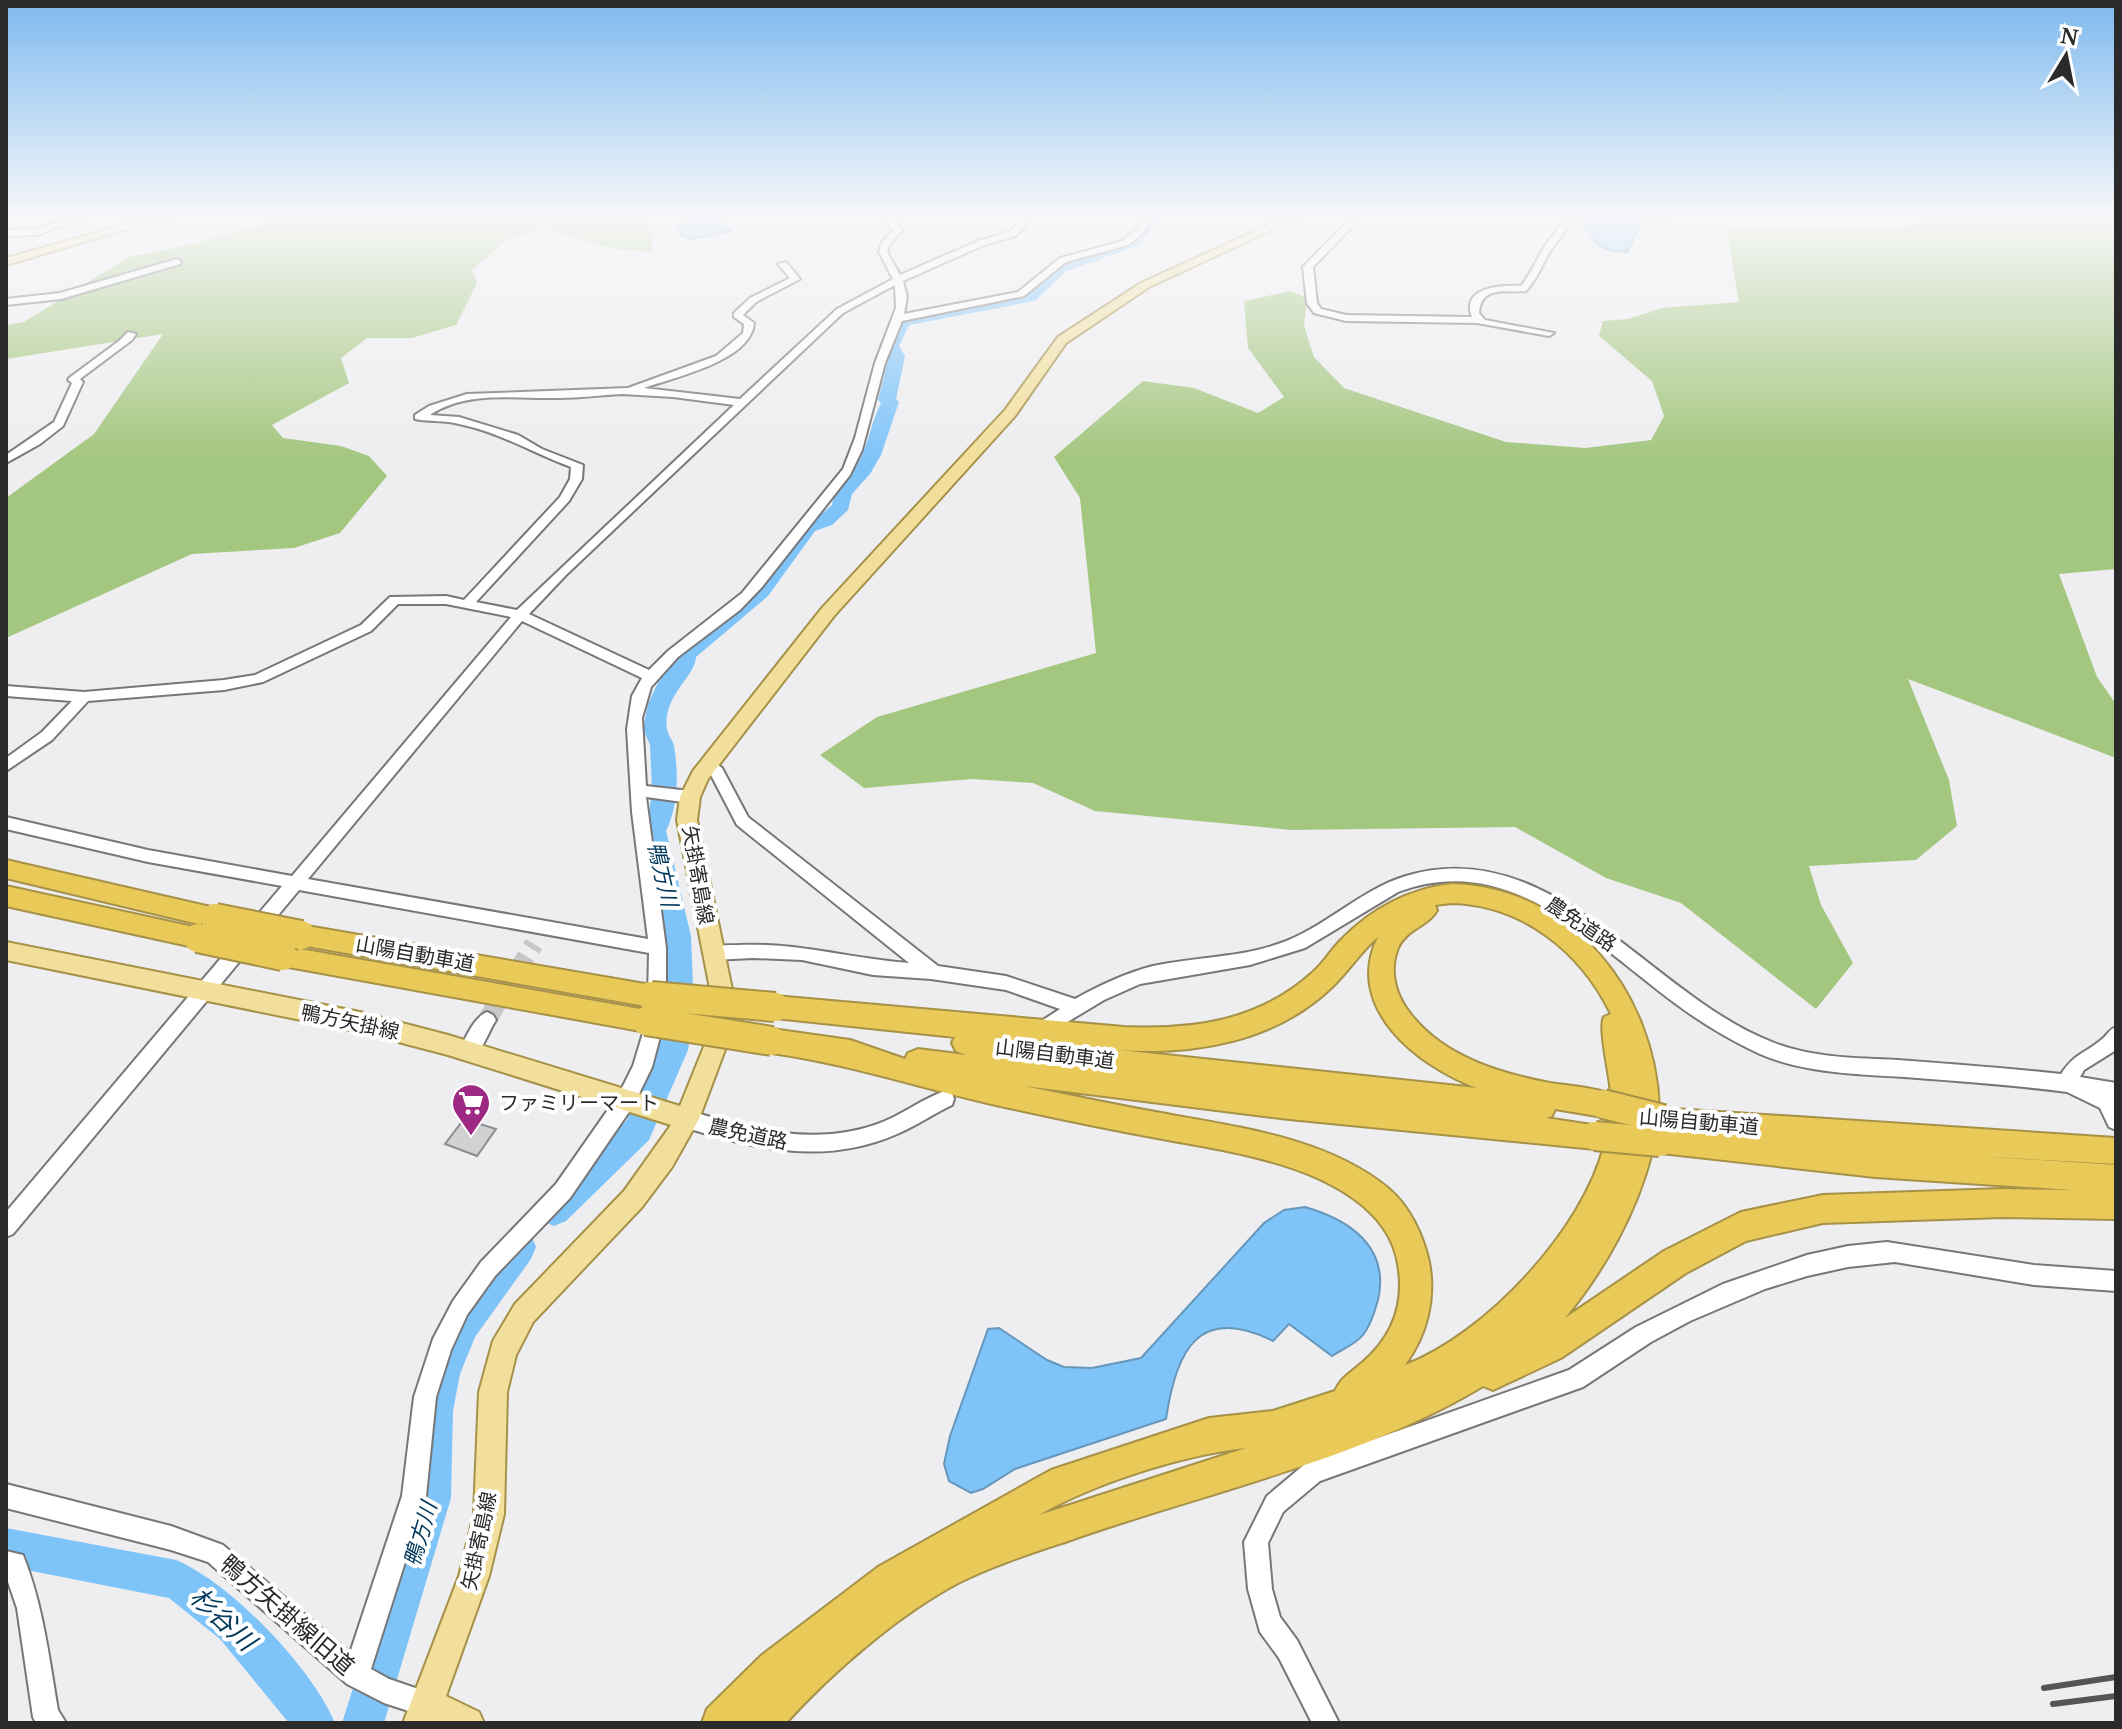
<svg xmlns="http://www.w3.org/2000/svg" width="2122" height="1729" font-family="'Noto Serif','Noto Sans JP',serif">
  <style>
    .forest { fill: #a4c780 }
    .water { fill: #7fc4f8; stroke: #6696ba; stroke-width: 2 }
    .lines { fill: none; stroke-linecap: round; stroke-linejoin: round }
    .stream { stroke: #6696ba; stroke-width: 2 }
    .river { fill: #7fc4f8; fill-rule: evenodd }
    .building { fill: #d1d1d4; stroke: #8c8c8f; stroke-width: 2 }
    .minor-tunnel { stroke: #c7c7c9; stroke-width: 19; stroke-dasharray: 19 9; stroke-linecap: butt }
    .minor-casing { stroke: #77777a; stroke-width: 4 }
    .major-casing { stroke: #a69148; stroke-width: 4 }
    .highway-casing { stroke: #a69148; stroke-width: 4 }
    .minor { fill: #fff; fill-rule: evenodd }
    .major { fill: #f2df9b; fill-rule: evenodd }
    .highway { fill: #e9c958; fill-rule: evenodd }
    .rail { stroke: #555556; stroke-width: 6 }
    .highway-bridge-casing { stroke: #a69148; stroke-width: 32; stroke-linecap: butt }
    .highway-bridge { stroke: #e9c958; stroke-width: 28 }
    .labels { text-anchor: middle; stroke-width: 8; stroke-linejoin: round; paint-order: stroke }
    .street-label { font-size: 20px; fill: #2a2a2b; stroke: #fff }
    .poi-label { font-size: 20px; fill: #2a2a2b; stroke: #fff; text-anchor: start }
    .water-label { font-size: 22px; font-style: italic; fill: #00395b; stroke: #fff }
    .near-street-label { font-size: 24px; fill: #2a2a2b; stroke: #fff }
    .near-water-label { font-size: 26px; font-style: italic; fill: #00395b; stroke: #fff }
  </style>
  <rect width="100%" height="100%" fill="#eeeef1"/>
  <g class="forest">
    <polygon points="292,216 641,216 654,235 651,252 609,248 541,229 505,241 472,270 477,283 456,325 412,338 367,338 341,358 349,383 272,425 283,438 341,446 369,456 387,476 340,533 294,548 192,554 6,638 6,498 94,434 163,334 6,359 6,325 24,322 129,257 197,243"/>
    <polygon points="1944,216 2116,216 2116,569 2059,574 2097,677 2116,704 2116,758 1908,679 1949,780 1957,826 1916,860 1809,866 1821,905 1853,963 1816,1009 1681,903 1606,878 1515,827 1292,830 1095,811 1033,783 972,779 864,788 820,755 877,717 1096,653 1080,498 1054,457 1143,381 1194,388 1258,413 1284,397 1248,348 1244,301 1291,291 1307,298 1304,326 1314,357 1344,388 1506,442 1585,448 1651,440 1664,416 1652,381 1599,336 1603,321 1628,319 1662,308 1739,302 1727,230 1890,228 1947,218"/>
  </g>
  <g class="water">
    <polygon points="716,216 731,231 692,239 682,236 676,225"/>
    <path d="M1581,216H1632L1640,226L1627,252C1598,251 1592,244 1581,216Z"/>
    <path d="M1305,1207C1350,1220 1390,1247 1378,1300C1375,1311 1370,1326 1363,1335C1356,1344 1341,1350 1332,1356L1289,1324L1273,1341C1198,1304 1176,1351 1166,1419L1015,1469L983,1489L971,1493L949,1481L944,1464L950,1436L988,1329L999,1328L1047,1360L1064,1367L1092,1368L1141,1358L1264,1223L1284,1210Z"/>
  </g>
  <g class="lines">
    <g class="stream">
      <polyline points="891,216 902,232 891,242"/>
      <polyline points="891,259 901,274 904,287"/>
    </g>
    <g class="river">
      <path d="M1149,216H1163L1138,246L1066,271L1035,301L909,325L899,346L905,356L896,399L899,402L881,455L870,474L852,494L848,510L832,525L815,531L768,596L696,657C696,676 662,696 667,729C668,735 673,741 674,746C679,774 678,807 666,831L691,936L694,1011L688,1050L649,1140L566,1221L554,1226L542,1221L538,1210L542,1199L627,1120L658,1050L666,1011L663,936L640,831L649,814L652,789L650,745L643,729L648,704L661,676L674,663L677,650L754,586L801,523L818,517L832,505C835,486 849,480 858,463C869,444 871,422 881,403L878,400L889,356L883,346L897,318L1025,294L1056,265L1128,240Z"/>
      <polygon points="519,1231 531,1235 536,1247 531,1259 475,1337 460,1374 453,1411 451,1498 384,1723 342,1723 413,1498 417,1411 424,1374 450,1313 507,1235"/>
      <path d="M6,1528L176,1560C231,1583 312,1668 335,1723H289L220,1639L169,1598L6,1566Z"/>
    </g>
  </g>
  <polygon class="building" points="464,1119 496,1129 477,1156 445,1144"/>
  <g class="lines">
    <polyline class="minor-tunnel" points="487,1020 534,944"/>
    <g class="minor-casing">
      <g id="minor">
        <polygon points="74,216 87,216 37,235 6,236 6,230 36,229"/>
        <path d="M883,216H891L902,231L889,245L887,252L900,275L978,241L1009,232L1014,229L1020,216H1028L1022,230L1015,236L984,245L903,281L907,297L904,314L1018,292L1060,258L1122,241L1136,230L1144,216H1152L1143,233L1128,245L1066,262L1024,296L902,321L885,363L862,450L850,475L762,587L740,610L678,657L651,687L642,718L646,786L690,791L698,797L690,803L646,797L666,948V998L661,1033L652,1067L633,1106L570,1198L495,1276L467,1315L451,1350L436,1397L426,1496L371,1669L389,1679L436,1695L440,1704L436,1713L427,1717L384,1703L347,1684L208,1562L171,1550L6,1508V1484L171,1526L223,1545L350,1653L402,1496L414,1397L433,1339L453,1301L481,1262L556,1184L619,1094L633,1066L643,1033L648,998L649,953L299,890L13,1234L6,1237V1212L282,886L148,862L6,829V817L148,850L292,876L511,617L446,604H398L371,631L263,682L224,690L88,701L52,740L6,771V758L42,732L72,701L6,696V686L84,692L224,680L255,675L361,625L390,597L446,596L464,600L560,497L570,479L571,467C533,453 499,432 459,424C445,420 430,422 415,419V415L429,406L467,394L628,388L716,356L743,333L744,324L734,317V313L750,298L790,278L778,264L786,262L800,279L756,302L743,315L754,323C751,361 675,377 644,388L740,399L837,309L893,279L879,252L882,242L893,231ZM895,285L896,308L875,363L855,438L843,469L742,593L668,651L649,670L529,614L566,575L843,313ZM622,394L673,397L734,405L517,610L476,602L569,501L582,479L583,465L542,449L518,435L459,417L430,415C466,390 517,399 559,398C580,398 601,395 622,394ZM522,621L642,678L632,696L627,729L632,812L648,939L308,879Z"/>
        <path d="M1353,216H1362L1313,267L1317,303L1321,309L1346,315L1472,317C1460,287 1501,285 1521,286C1530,275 1535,263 1542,251C1549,238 1560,230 1565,216H1573C1569,230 1559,238 1551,250C1542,264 1538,278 1526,291C1506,293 1481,285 1479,313L1485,320L1554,333L1549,336L1477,323L1346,321L1314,313L1307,303L1303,267Z"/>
        <path d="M1639,216H1669C1662,220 1646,220 1639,216Z"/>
        <polygon points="177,259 181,262 180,264 61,299 6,305 6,299 60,293"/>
        <polygon points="128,332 136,334 132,340 80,379 83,382 63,426 40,444 6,463 6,455 54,422 72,383 68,380 69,378 119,341"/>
        <path d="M708,758L722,768L748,817L938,966L1006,976L1075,999C1100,985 1126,973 1153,966C1194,957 1238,958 1278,944C1324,929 1359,890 1406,876C1553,832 1650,995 1772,1042C1811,1058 1857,1058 1898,1060C1952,1064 2007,1068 2061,1074C2076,1052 2083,1055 2101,1040C2108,1035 2108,1030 2116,1027V1050L2084,1070L2080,1077L2116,1083V1130L2109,1127L2100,1108L2067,1092C2013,1085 1958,1081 1904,1077C1856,1074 1804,1073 1760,1054C1730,1040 1703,1024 1676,1004C1594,944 1510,849 1398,892L1305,948L1250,965L1140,984L1104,1000L1049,1033L1043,1030L1040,1025L1043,1020L1060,1009L1006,990L931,979L873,975L802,960L753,958L713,960L707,958L704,953L707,948C717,945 727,945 738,945C797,942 851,959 909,963L737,825L711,775L701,763Z"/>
        <path d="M487,1012L493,1015L496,1020L493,1025C486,1038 478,1062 462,1057L459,1051C465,1039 474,1017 487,1012Z"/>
        <path d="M945,1091L952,1093L954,1099L952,1105C933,1114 916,1126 897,1134C827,1165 757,1150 687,1128L680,1125L678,1119L680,1113L687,1110C751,1130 820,1148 885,1121C906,1112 924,1098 945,1091Z"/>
        <polygon points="1887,1242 2034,1265 2116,1271 2116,1291 2034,1285 1895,1262 1848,1267 1807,1276 1765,1289 1690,1321 1651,1342 1583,1387 1320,1481 1283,1512 1268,1543 1272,1589 1280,1617 1297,1640 1339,1723 1312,1723 1279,1658 1260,1632 1248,1589 1244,1542 1267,1496 1305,1464 1569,1370 1636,1327 1723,1284 1807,1255 1848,1246"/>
        <path d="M6,1551L23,1555C43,1605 49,1657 58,1710L66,1723H36L33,1717L17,1608L6,1576Z"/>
      </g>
    </g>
    <g class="major-casing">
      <g id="major">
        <polygon points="156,216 173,216 6,265 6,258"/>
        <polygon points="1288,216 1302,216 1149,287 1066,343 1015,416 834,616 708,779 700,797 697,820 735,1004 729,1039 699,1119 672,1167 642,1207 533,1322 516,1355 507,1392 504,1514 489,1576 446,1696 479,1712 484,1723 403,1723 459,1576 474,1514 479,1392 493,1341 515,1304 624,1191 671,1125 448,1055 360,1032 6,960 6,942 360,1012 448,1035 680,1106 707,1039 713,1004 677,820 680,797 693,771 822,608 1005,410 1058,337 1141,283"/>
      </g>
    </g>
    <g class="highway-casing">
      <g id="highway">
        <polygon points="6,860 215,908 224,911 227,918 224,925 215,928 6,878"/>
        <path d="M1452,884C1572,887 1655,993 1659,1108L2116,1138V1164L1976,1156L2116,1165V1219L2003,1217L1823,1223L1746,1241L1686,1273L1561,1358L1493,1390L1483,1386C1361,1460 1203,1493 1068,1541C1032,1553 994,1565 960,1582C899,1614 832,1672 786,1723H702L707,1709L762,1655L878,1567L1051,1470L1209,1418L1273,1411L1335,1391C1341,1377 1352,1372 1363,1362C1395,1334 1406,1300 1397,1259C1388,1218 1351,1193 1315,1177C1269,1157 1217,1149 1168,1140C1118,1131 1069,1121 1019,1110C936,1093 856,1065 772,1053L762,1049L758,1041L762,1033L772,1029L850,1040L905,1059L908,1053L918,1049L966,1055L956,1051L952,1043L955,1037L775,1018L766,1015L762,1007L766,999L775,996L1124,1027C1193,1030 1259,1021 1312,973C1323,964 1330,951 1340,941C1371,909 1408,889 1452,884ZM1452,903C1523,905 1581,952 1611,1014L1604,1017C1598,1028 1610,1075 1611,1094C1591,1087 1570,1086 1550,1083C1498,1073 1442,1056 1409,1012C1395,994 1389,970 1398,948C1406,929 1429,926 1437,910L1435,905ZM1378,937C1343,1008 1418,1066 1477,1088L1119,1050C1194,1055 1275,1042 1332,987C1349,971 1360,952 1378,937ZM1024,1086L1289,1119L1595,1149L1604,1146C1583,1230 1485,1335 1405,1365C1427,1335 1436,1299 1429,1262C1423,1235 1410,1207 1389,1189C1328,1138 1237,1127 1161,1113C1115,1105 1070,1095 1024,1086ZM1555,1109L1603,1117L1611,1114L1607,1131L1605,1127L1546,1118L1552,1116ZM1652,1152L1875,1177L2072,1190L2003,1189L1823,1195L1741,1212L1664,1251L1565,1318C1604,1271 1637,1212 1652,1152ZM1246,1448L1039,1515C1095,1483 1182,1455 1246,1448Z"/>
        <polygon points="6,886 198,928 207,931 211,938 207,945 198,948 6,906"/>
        <polygon points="301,925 651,985 660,988 664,996 660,1004 651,1007 301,945 292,942 288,935 292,928"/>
        <polygon points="283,946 646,1010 655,1013 659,1021 655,1029 646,1032 283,966 274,963 270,956 274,949"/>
      </g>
    </g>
    <use href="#minor" class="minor"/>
    <use href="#major" class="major"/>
    <use href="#highway" class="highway"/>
    <g class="rail">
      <polyline points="2044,1688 2116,1677"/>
      <polyline points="2053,1704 2116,1696"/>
    </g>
    <g class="highway-bridge-casing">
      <g id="highway-bridge">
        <polyline points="215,918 301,935"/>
        <polyline points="198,938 283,956"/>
        <polyline points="651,996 775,1007"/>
        <polyline points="646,1021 772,1041"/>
        <polyline points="1603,1104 1663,1119"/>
        <polyline points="1595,1136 1660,1142"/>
      </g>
    </g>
    <use href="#highway-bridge" class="highway-bridge"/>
  </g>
  <linearGradient id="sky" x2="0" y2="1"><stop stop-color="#7ebaee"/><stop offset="0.47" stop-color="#f7f7f9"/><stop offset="1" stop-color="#f7f7f9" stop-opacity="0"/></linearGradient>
  <rect width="2122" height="458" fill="url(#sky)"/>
  <defs>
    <g id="supermarket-pin" transform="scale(2)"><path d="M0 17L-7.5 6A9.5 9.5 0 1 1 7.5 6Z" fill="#9e2985" stroke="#fff"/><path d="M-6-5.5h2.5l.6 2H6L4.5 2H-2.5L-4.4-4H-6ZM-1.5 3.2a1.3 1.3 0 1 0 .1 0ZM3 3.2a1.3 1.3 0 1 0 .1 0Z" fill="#fff"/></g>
  </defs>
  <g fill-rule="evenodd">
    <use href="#supermarket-pin" x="471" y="1103"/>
  </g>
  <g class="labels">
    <g class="street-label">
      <text transform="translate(698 875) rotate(80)" y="7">矢掛寄島線</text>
      <text transform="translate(1581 924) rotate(34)" y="7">農免道路</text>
      <text transform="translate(415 954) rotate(10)" y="7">山陽自動車道</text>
      <text transform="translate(350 1022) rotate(12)" y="7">鴨方矢掛線</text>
      <text transform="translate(1055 1054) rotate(7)" y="7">山陽自動車道</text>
      <text transform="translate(1699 1122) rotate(5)" y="7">山陽自動車道</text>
      <text transform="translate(748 1134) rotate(12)" y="7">農免道路</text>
      <text transform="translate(479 1541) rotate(-78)" y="7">矢掛寄島線</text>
    </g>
    <g class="poi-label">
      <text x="499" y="1110">ファミリーマート</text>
    </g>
    <g class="water-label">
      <text transform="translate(663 874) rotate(77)" y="8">鴨方川</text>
      <text transform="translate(420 1534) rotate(-74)" y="8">鴨方川</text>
    </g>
    <g class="near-street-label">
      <text transform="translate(287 1615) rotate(41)" y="8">鴨方矢掛線旧道</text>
    </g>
    <g class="near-water-label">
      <text transform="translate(223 1619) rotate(43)" y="9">杉谷川</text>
    </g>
  </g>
  <rect width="2122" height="1729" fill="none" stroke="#2a2a2b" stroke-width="16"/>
  <g transform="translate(2066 56) rotate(10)" stroke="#ffffff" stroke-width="6" paint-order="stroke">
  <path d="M0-6L14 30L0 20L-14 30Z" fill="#2a2a2b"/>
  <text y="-12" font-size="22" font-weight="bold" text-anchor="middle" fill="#2a2a2b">N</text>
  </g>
</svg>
